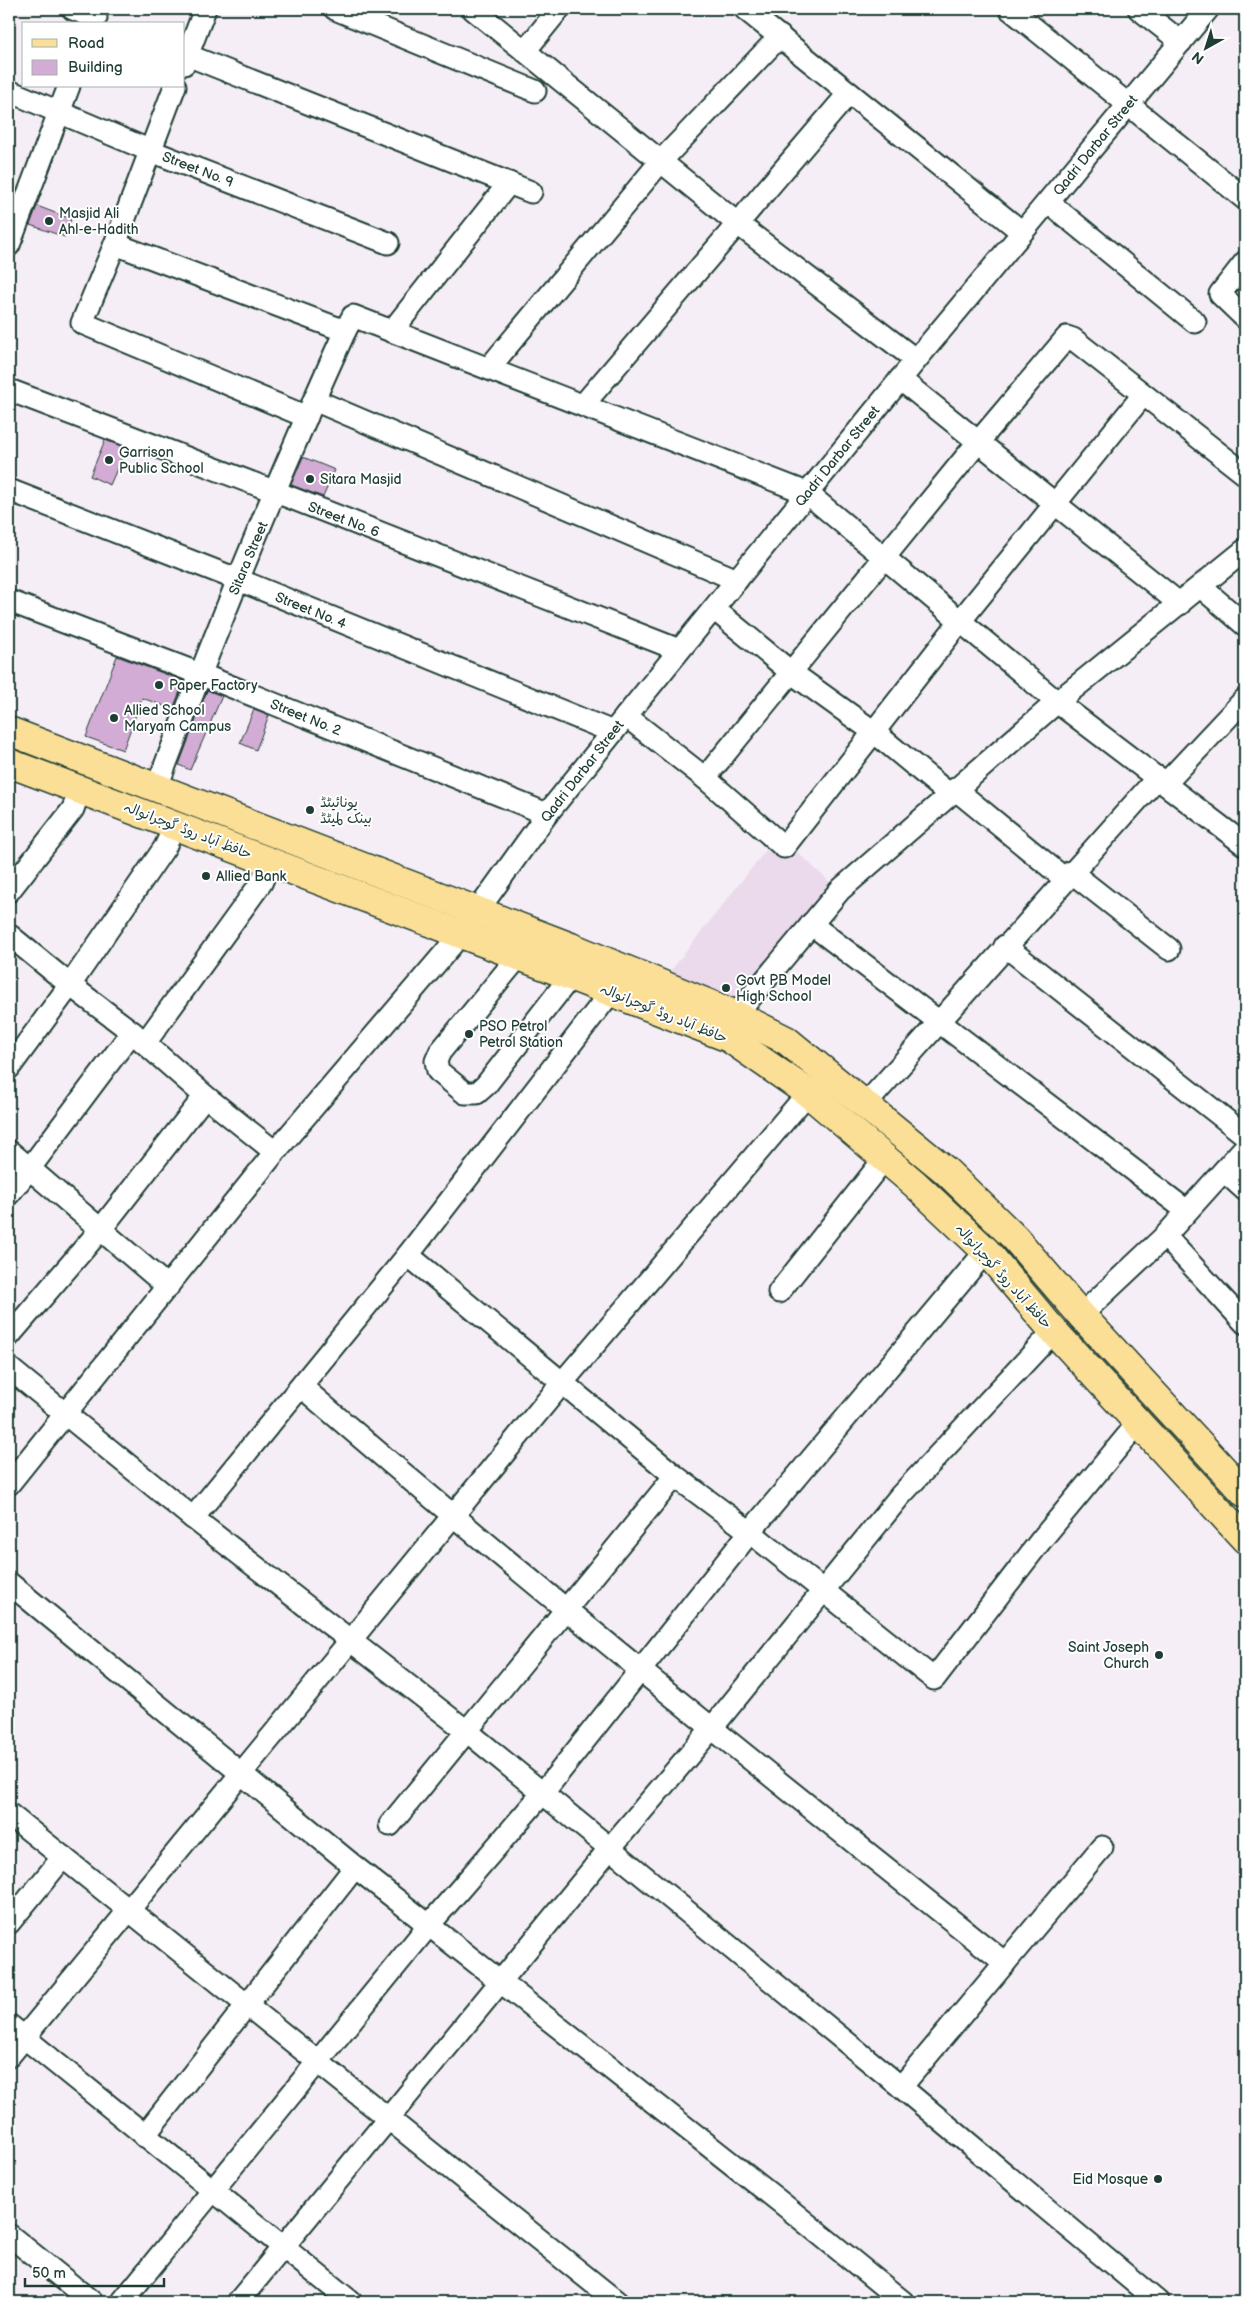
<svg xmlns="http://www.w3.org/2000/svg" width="1254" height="2311" font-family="'Balsamiq Sans','Playpen Sans Arabic',sans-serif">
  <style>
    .built { fill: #ebdaec }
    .building { fill: #d2acd4; stroke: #1f3d34 }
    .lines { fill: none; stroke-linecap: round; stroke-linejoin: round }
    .minor-casing { stroke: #1f3d34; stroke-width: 25 }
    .major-casing { stroke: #1f3d34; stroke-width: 31 }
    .minor { stroke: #fff; stroke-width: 21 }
    .major { stroke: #fbdf96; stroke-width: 28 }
    .poi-dot { fill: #1f3d34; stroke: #fff; stroke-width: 2 }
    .labels { text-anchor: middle; stroke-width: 4; stroke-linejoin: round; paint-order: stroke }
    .street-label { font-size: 14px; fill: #1f3d34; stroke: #fff }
    .poi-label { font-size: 14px; fill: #1f3d34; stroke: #fff; text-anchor: start }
  </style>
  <rect width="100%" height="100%" fill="#f6eef6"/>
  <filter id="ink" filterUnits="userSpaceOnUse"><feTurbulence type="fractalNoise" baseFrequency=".02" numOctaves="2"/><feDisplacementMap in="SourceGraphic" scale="10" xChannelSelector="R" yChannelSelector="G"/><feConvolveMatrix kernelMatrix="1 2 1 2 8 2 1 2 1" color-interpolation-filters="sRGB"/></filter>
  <g filter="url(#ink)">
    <polygon class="built" points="791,846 834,886 738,1005 668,974 766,850 779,858"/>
    <g class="building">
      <polygon points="37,206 71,219 65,237 30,225"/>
      <polygon points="105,440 126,448 110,485 90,476"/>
      <polygon points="303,457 335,470 323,497 291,485"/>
      <polygon points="117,656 184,681 173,709 142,698 123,750 86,737"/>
      <polygon points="207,690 222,696 190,770 179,765"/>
      <polygon points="254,709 269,715 256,750 240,743"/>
    </g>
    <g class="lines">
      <g class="minor-casing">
        <g id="minor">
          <polyline points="73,9 96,18"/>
          <polyline points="335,9 535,91"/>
          <polyline points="473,9 738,224 916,360"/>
          <polyline points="745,9 1022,232"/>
          <polyline points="1010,9 1245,199"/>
          <polyline points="1139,9 1181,42"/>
          <polyline points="525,51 559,9"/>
          <polyline points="187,55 531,192"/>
          <polyline points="184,64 205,9"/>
          <polyline points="175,86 115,244 82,323 307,417"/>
          <polyline points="9,91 151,151 388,243"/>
          <polyline points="1048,202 1195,322"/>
          <polyline points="115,244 345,331 353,316 807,493 1057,702 1245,845"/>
          <polyline points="9,245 69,86"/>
          <polyline points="1245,262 1220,294 1245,318"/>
          <polyline points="392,331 509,183"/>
          <polyline points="489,368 661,161 780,36"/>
          <polyline points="900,379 1180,604"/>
          <polyline points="9,390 276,492 679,650"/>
          <polyline points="314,400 737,580"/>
          <polyline points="583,405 849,93"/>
          <polyline points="9,490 239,580 613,732"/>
          <polyline points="1201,587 1245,625"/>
          <polyline points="9,601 200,674 547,814"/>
          <polyline points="714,609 792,673 874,732 949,794"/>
          <polyline points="626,716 705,778 784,847 961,620 1143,395"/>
          <polyline points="705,778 979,441 1067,337 1073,339 1245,474"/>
          <polyline points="1165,784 1245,699"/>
          <path d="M157,787C215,633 277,480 345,331"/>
          <polyline points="955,789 1065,879"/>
          <polyline points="1071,872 1169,949"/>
          <polyline points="9,891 73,809 80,789"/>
          <polyline points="811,924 1187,1211"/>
          <polyline points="9,935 70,985 132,1032 205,1096 275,1152"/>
          <polyline points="1005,946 1245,1135"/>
          <polyline points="519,956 440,1052 436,1061 438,1071 465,1093 477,1093 486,1085 571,976"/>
          <polyline points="736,1015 840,890 1057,702 1245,550"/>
          <polyline points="145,1043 261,883 270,862"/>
          <polyline points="9,1068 70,985 165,847 175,825"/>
          <polyline points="866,1104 1158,777"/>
          <polyline points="9,1151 168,1287"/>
          <polyline points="1224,1171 1245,1190"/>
          <polyline points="9,1194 30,1168 132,1032"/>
          <polyline points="1165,1236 1245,1323"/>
          <polyline points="408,1255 675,1476 750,1532 934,1679 1042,1539 1138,1423"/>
          <polyline points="779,1292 885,1158"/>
          <polyline points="1081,1315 1165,1236 1245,1147"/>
          <polyline points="9,1336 101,1229 205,1096"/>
          <polyline points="9,1368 193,1518 468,1732 901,2087 1158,2302"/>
          <path d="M302,1387C531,1585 768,1774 1005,1963"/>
          <polyline points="9,1484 275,1152 461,934 547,814 626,716 916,360 1208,9"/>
          <polyline points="193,1518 408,1255 611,992"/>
          <polyline points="9,1583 355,1867 784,2205 903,2302"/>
          <polyline points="9,1814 617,2302"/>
          <polyline points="390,1825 675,1476"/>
          <polyline points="9,1923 63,1857"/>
          <polyline points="9,2025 351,2302"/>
          <polyline points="9,2056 562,1383 808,1093"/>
          <polyline points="901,2087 1102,1847"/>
          <polyline points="144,2136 355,1867"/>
          <polyline points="9,2235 92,2302"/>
          <polyline points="122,2302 429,1925 542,1794 750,1532 986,1251"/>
          <polyline points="238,2302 610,1848 712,1728 900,1496 1054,1331"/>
        </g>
      </g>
      <g class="major-casing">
        <g id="major">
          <polyline points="9,731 571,947 736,1015 786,1040 946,1171 1015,1238 1081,1315 1245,1493"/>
          <polyline points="9,763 519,956 729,1038 808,1093 915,1184 986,1251 1050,1327 1245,1539"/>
        </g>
      </g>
      <use href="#minor" class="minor"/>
      <use href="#major" class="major"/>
    </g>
  </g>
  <g class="poi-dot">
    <circle cx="49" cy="221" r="5"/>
    <circle cx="109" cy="460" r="5"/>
    <circle cx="310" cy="479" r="5"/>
    <circle cx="159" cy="685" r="5"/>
    <circle cx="114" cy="718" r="5"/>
    <circle cx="310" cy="810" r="5"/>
    <circle cx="206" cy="876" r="5"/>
    <circle cx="726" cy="988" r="5"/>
    <circle cx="469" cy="1034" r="5"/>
    <circle cx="1159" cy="1655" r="5"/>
    <circle cx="1158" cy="2179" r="5"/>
  </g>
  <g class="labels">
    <g class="street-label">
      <text transform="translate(1095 145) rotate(-51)" y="5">Qadri Darbar Street</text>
      <text transform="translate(198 169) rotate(21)" y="5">Street No. 9</text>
      <text transform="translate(837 456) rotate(-51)" y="5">Qadri Darbar Street</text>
      <text transform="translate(344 519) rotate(21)" y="5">Street No. 6</text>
      <text transform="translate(248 558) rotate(-67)" y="5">Sitara Street</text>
      <text transform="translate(311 610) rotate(22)" y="5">Street No. 4</text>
      <text transform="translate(306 717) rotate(22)" y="5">Street No. 2</text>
      <text transform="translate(582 771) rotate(-52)" y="5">Qadri Darbar Street</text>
      <text transform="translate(188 830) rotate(21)" y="5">حافظ آباد روڈ گوجرانوالہ</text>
      <text transform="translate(664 1013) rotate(22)" y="5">حافظ آباد روڈ گوجرانوالہ</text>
      <text transform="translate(1004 1276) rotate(48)" y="5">حافظ آباد روڈ گوجرانوالہ</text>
    </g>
    <g class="poi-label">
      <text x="59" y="218">Masjid Ali<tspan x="59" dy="16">Ahl-e-Hadith</tspan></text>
      <text x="119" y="457">Garrison<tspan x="119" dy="16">Public School</tspan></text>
      <text x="320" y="484">Sitara Masjid</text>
      <text x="169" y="690">Paper Factory</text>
      <text x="124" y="715">Allied School<tspan x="124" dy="16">Maryam Campus</tspan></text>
      <text x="320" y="807">یونائیٹڈ<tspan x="320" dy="16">بینک لمیٹڈ</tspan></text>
      <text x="216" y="881">Allied Bank</text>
      <text x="736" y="985">Govt PB Model<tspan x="736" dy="16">High School</tspan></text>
      <text x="479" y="1031">PSO Petrol<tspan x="479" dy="16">Petrol Station</tspan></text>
      <text x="1149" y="1652" text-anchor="end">Saint Joseph<tspan x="1149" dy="16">Church</tspan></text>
      <text x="1148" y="2184" text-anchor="end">Eid Mosque</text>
    </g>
  </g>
  <rect width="1254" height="2311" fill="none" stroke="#fff" stroke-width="30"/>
  <rect x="15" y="15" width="1224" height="2281" fill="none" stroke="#1f3d34" stroke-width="2" filter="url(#ink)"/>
  <rect x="22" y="22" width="162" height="65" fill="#ffffff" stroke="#a5b1ae"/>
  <rect x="32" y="39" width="25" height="8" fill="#fbdf96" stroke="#a5b1ae"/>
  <text x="68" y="48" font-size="15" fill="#1f3d34">Road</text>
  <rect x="32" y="60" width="25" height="15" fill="#d2acd4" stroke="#a5b1ae"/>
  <text x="68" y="72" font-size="15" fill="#1f3d34">Building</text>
  <g transform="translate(1206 48) rotate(219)" stroke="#ffffff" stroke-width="4" paint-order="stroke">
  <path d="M0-4L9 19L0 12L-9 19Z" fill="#1f3d34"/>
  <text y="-8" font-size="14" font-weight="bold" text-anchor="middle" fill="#1f3d34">N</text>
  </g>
  <path d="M25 2278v8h139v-8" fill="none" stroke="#1f3d34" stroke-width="2.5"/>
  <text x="32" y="2278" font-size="15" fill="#1f3d34" stroke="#ffffff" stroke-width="4" paint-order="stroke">50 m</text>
</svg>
